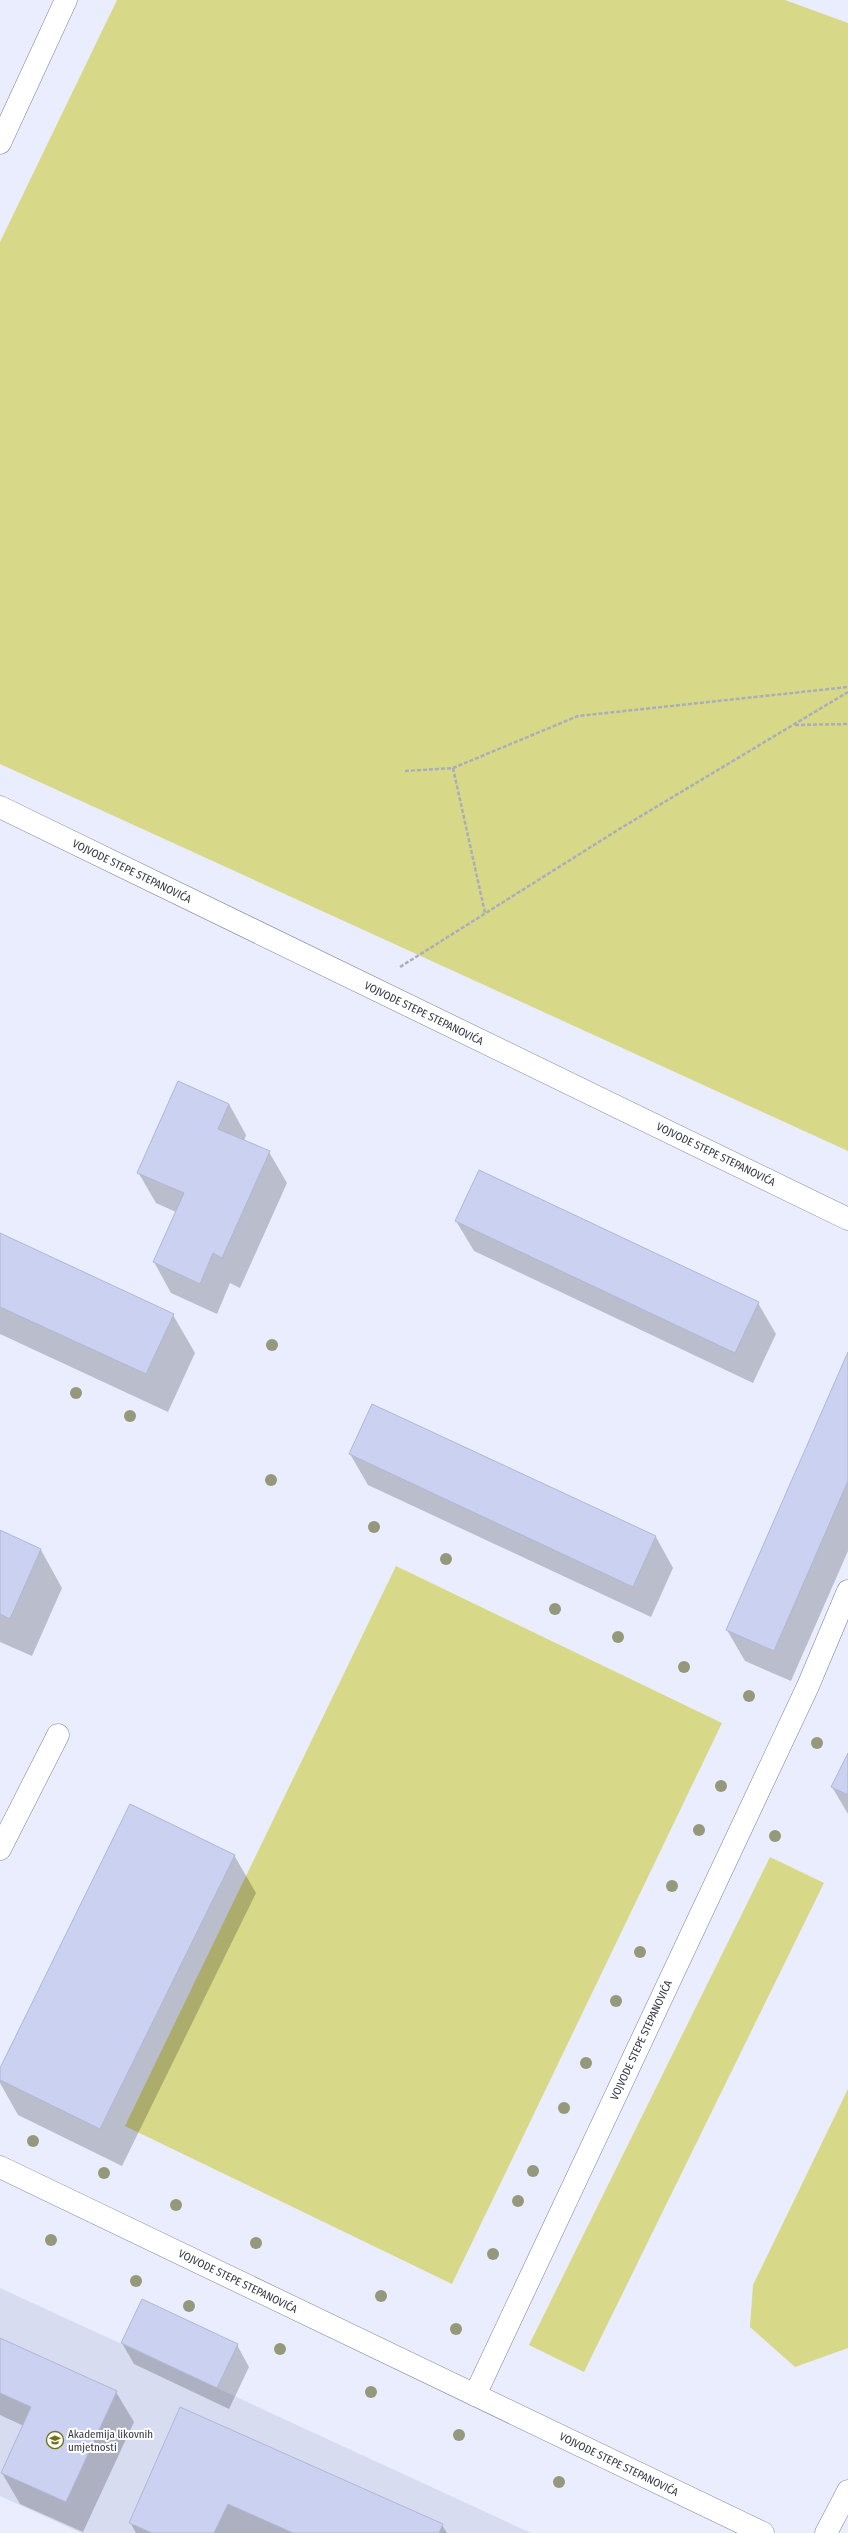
<svg xmlns="http://www.w3.org/2000/svg" width="848" height="2533" font-family="'Fira Sans Condensed',sans-serif">
  <style>
    .built { fill: #d7dcf1 }
    .green { fill: #d7d988 }
    .shadow { fill: #0003 }
    .building { fill: #cad1f1; stroke: #b0b7d2 }
    .lines { fill: none; stroke-linecap: round; stroke-linejoin: round }
    .minor-casing { stroke: #7c819b; stroke-width: 23 }
    .path { stroke: #aaaebc; stroke-width: 2.5; stroke-dasharray: 4 2; stroke-linecap: butt }
    .minor { stroke: #fff; stroke-width: 22 }
    .tree { fill: #96987b }
    .labels { text-anchor: middle; stroke-width: 4; stroke-linejoin: round; paint-order: stroke }
    .street-label { font-size: 11px; fill: #333641; stroke: #fff }
    .poi-label { font-size: 11px; fill: #333641; stroke: #fff; text-anchor: start }
  </style>
  <rect width="100%" height="100%" fill="#e9edfe"/>
  <polygon class="built" points="0,2288 531,2533 81,2533 0,2496"/>
  <g class="green">
    <polygon points="117,0 785,0 848,23 848,1151 0,764 0,242"/>
    <polygon points="396,1566 722,1723 452,2284 125,2126"/>
    <polygon points="770,1857 824,1883 584,2372 529,2345"/>
    <polygon points="848,2089 848,2348 795,2367 750,2327 753,2285"/>
  </g>
  <g class="shadow">
    <polygon points="229,1104 246,1135 244,1141 269,1152 287,1183 240,1288 230,1283 217,1314 171,1293 154,1262 176,1212 156,1203 138,1172"/>
    <polygon points="456,1221 758,1303 776,1334 753,1383 474,1251"/>
    <polygon points="0,1234 173,1315 195,1353 168,1412 0,1334"/>
    <polygon points="848,1354 848,1551 791,1681 745,1661 727,1630"/>
    <polygon points="373,1405 656,1537 673,1568 651,1617 368,1485 350,1454"/>
    <polygon points="0,1532 41,1550 62,1588 32,1656 0,1642"/>
    <polygon points="848,1755 848,1814 832,1787"/>
    <polygon points="234,1855 256,1893 122,2166 18,2115 0,2083 0,2071"/>
    <polygon points="0,2339 116,2392 134,2422 83,2532 20,2504 2,2473 24,2426 0,2415"/>
    <polygon points="122,2343 237,2345 249,2367 229,2409 134,2364"/>
    <polygon points="181,2408 442,2525 447,2533 136,2533 130,2522"/>
  </g>
  <g class="building">
    <polygon points="178,1081 229,1104 218,1129 270,1151 222,1258 213,1253 200,1284 153,1262 184,1193 137,1173"/>
    <polygon points="479,1170 759,1302 735,1353 455,1221"/>
    <polygon points="0,1233 174,1314 146,1374 0,1307"/>
    <polygon points="848,1352 848,1481 774,1651 726,1630"/>
    <polygon points="372,1404 656,1536 633,1587 349,1454"/>
    <polygon points="0,1530 41,1549 10,1619 0,1614"/>
    <polygon points="848,1753 848,1795 831,1787"/>
    <polygon points="130,1804 235,1855 100,2129 0,2080 0,2068"/>
    <polygon points="142,2299 238,2344 217,2388 121,2343"/>
    <polygon points="0,2338 117,2391 66,2502 1,2473 31,2407 0,2393"/>
    <polygon points="180,2407 443,2524 439,2533 293,2533 228,2504 214,2533 152,2533 129,2523"/>
  </g>
  <g class="lines">
    <g class="minor-casing">
      <g id="minor">
        <polyline points="0,143 66,0"/>
        <polyline points="0,807 848,1219"/>
        <polyline points="0,1849 58,1735"/>
        <polyline points="0,2167 763,2533"/>
        <polyline points="475,2395 808,1686 848,1591"/>
        <polyline points="826,2533 848,2491"/>
      </g>
    </g>
    <g class="path">
      <polyline points="795,725 848,724"/>
      <polyline points="453,768 485,913"/>
      <polyline points="405,771 453,768 578,716 848,687"/>
      <polyline points="400,967 621,828 848,692"/>
    </g>
    <use href="#minor" class="minor"/>
  </g>
  <g class="tree">
    <circle cx="272" cy="1345" r="6"/>
    <circle cx="76" cy="1393" r="6"/>
    <circle cx="130" cy="1416" r="6"/>
    <circle cx="271" cy="1480" r="6"/>
    <circle cx="374" cy="1527" r="6"/>
    <circle cx="446" cy="1559" r="6"/>
    <circle cx="555" cy="1609" r="6"/>
    <circle cx="618" cy="1637" r="6"/>
    <circle cx="684" cy="1667" r="6"/>
    <circle cx="749" cy="1696" r="6"/>
    <circle cx="817" cy="1743" r="6"/>
    <circle cx="721" cy="1786" r="6"/>
    <circle cx="699" cy="1830" r="6"/>
    <circle cx="775" cy="1836" r="6"/>
    <circle cx="672" cy="1886" r="6"/>
    <circle cx="640" cy="1952" r="6"/>
    <circle cx="616" cy="2001" r="6"/>
    <circle cx="586" cy="2063" r="6"/>
    <circle cx="564" cy="2108" r="6"/>
    <circle cx="33" cy="2141" r="6"/>
    <circle cx="533" cy="2171" r="6"/>
    <circle cx="104" cy="2173" r="6"/>
    <circle cx="518" cy="2201" r="6"/>
    <circle cx="176" cy="2205" r="6"/>
    <circle cx="51" cy="2240" r="6"/>
    <circle cx="256" cy="2243" r="6"/>
    <circle cx="493" cy="2254" r="6"/>
    <circle cx="136" cy="2281" r="6"/>
    <circle cx="381" cy="2296" r="6"/>
    <circle cx="189" cy="2306" r="6"/>
    <circle cx="456" cy="2329" r="6"/>
    <circle cx="280" cy="2349" r="6"/>
    <circle cx="371" cy="2392" r="6"/>
    <circle cx="459" cy="2435" r="6"/>
    <circle cx="559" cy="2482" r="6"/>
  </g>
  <defs>
    <g id="university-ring" transform="scale(0.9)"><circle r="9.5" fill="#fff" stroke="#727115" stroke-width="1.5"/><path d="M0-5L7-2L0 1L-7-2ZM-4 1L0 2.5L4 1V4Q0 6-4 4Z" fill="#727115"/></g>
  </defs>
  <g fill-rule="evenodd">
    <use href="#university-ring" x="55" y="2440"/>
  </g>
  <g class="labels">
    <g class="street-label">
      <text transform="translate(132 871) rotate(26)" y="4">VOJVODE STEPE STEPANOVIĆA</text>
      <text transform="translate(424 1013) rotate(26)" y="4">VOJVODE STEPE STEPANOVIĆA</text>
      <text transform="translate(716 1154) rotate(26)" y="4">VOJVODE STEPE STEPANOVIĆA</text>
      <text transform="translate(641 2040) rotate(-65)" y="4">VOJVODE STEPE STEPANOVIĆA</text>
      <text transform="translate(238 2281) rotate(26)" y="4">VOJVODE STEPE STEPANOVIĆA</text>
      <text transform="translate(619 2464) rotate(26)" y="4">VOJVODE STEPE STEPANOVIĆA</text>
    </g>
    <g class="poi-label">
      <text x="68" y="2438">Akademija likovnih<tspan x="68" dy="13">umjetnosti</tspan></text>
    </g>
  </g>
</svg>
